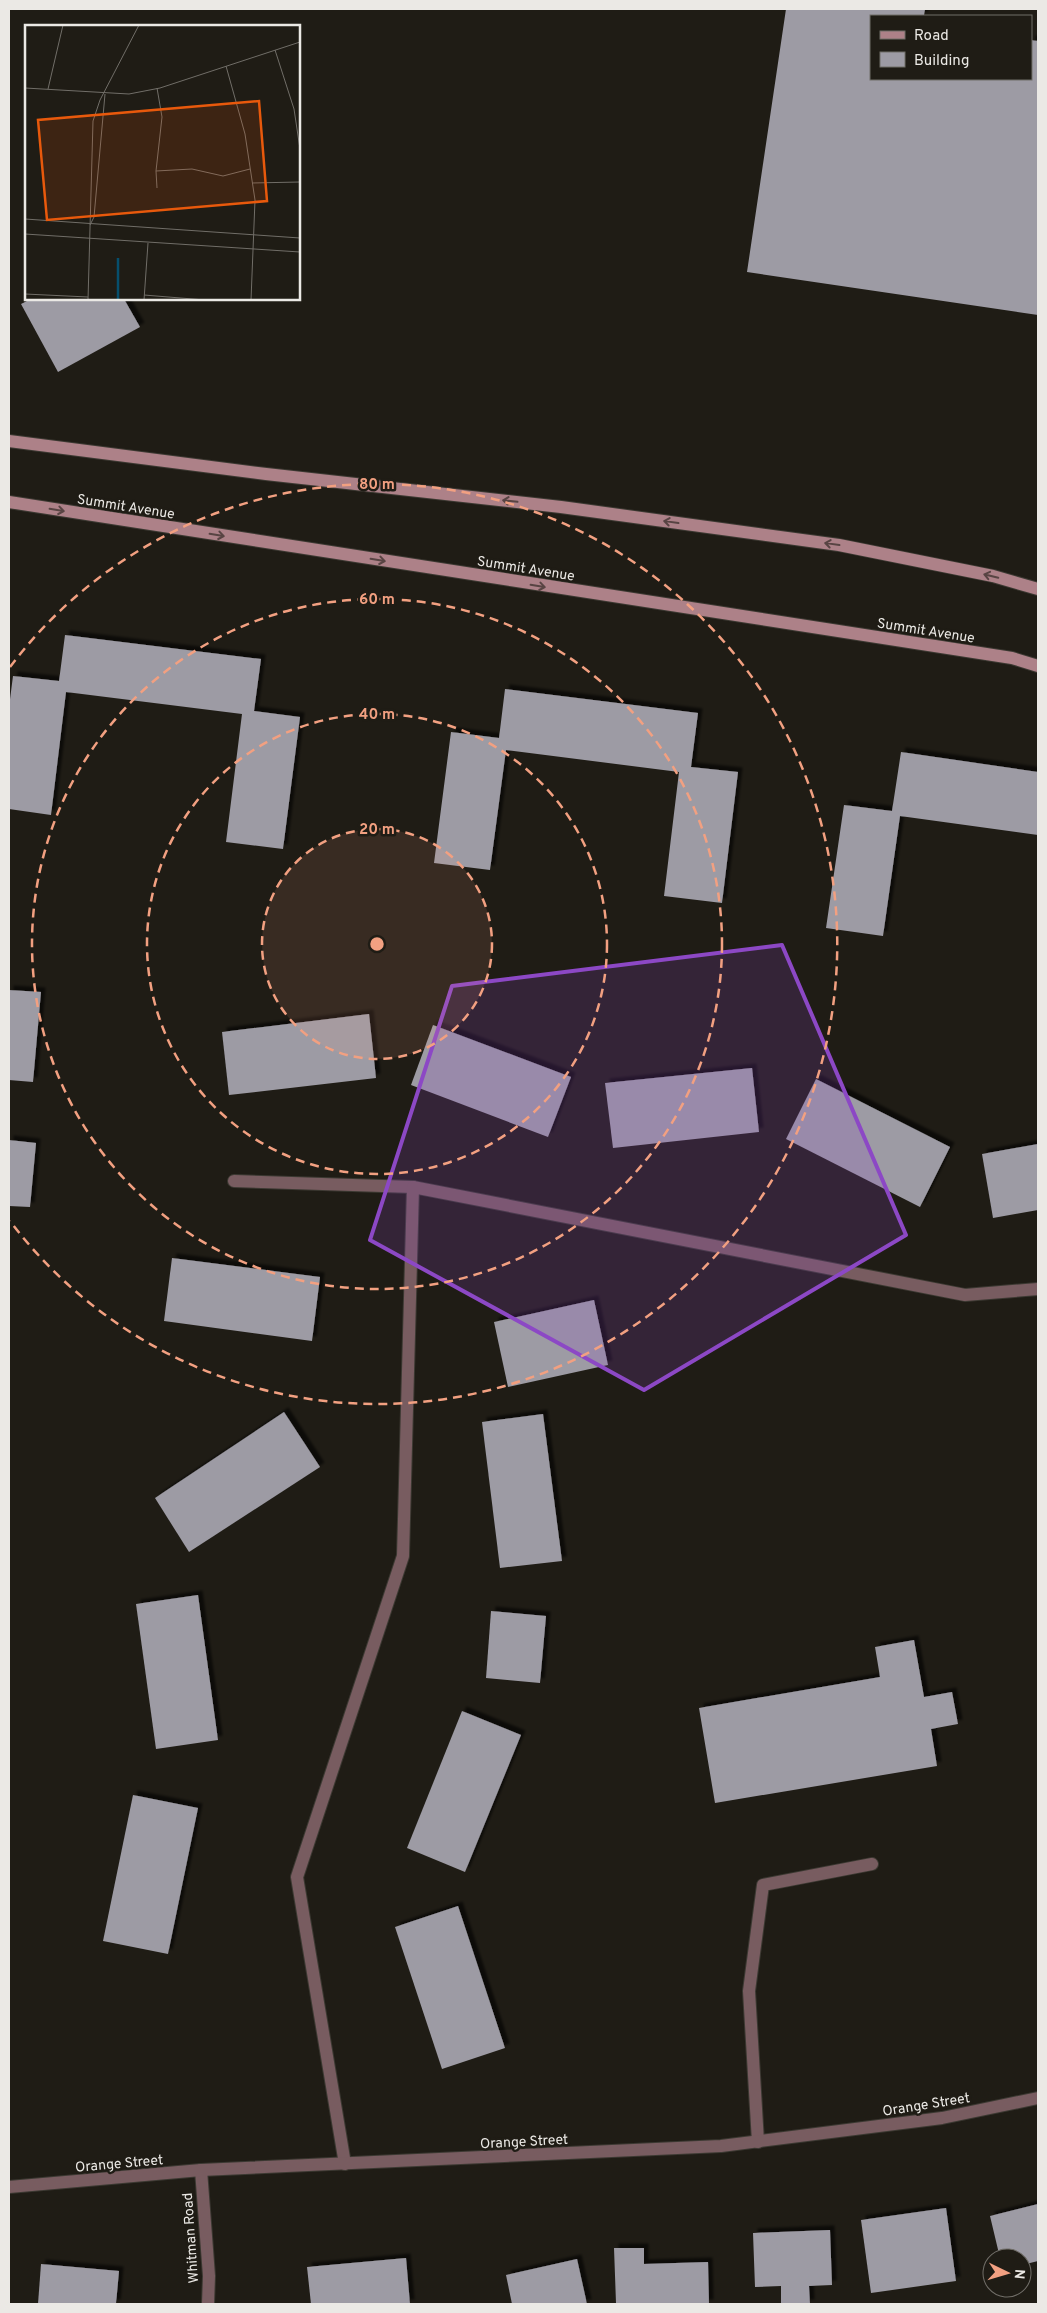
<svg xmlns="http://www.w3.org/2000/svg" width="1047" height="2313" font-family="Overpass,sans-serif">
  <style>
    .building { fill: #9d9ba4; filter: url(#shadow) }
    .lines { fill: none; stroke-linecap: round; stroke-linejoin: round }
    .service-casing { stroke: #3c3932; stroke-width: 14 }
    .minor-casing { stroke: #3c3932; stroke-width: 14 }
    .secondary-casing { stroke: #3c3932; stroke-width: 14 }
    .service { stroke: #785c60; stroke-width: 12 }
    .minor { stroke: #785c60; stroke-width: 12 }
    .secondary { stroke: #ad8188; stroke-width: 12 }
    .oneway { stroke: #584443 }
    .marked { fill: #8c48c5; fill-opacity: 0.2; stroke: #8c48c5; stroke-width: 4; stroke-linejoin: round }
    .ring { fill: none; stroke: #f2a081; stroke-width: 2.5; stroke-dasharray: 9 6 }
    .labels { text-anchor: middle; stroke-width: 5; stroke-linejoin: round; paint-order: stroke }
    .street-label { font-size: 14px; fill: #ebe9e5; stroke: #1f1c15 }
    .inset-river { fill: none; stroke: #064f6d; stroke-width: 2.5 }
    .inset-road { fill: none; stroke: #716e68; stroke-width: 1 }
    .view { fill: #e8590c; fill-opacity: 0.15; stroke: #e8590c; stroke-width: 2.5 }
    .inset-edge { fill: none; stroke: #ebe9e5; stroke-width: 2.5 }
    .centre { fill: #f2a081; stroke: #1f1c15; stroke-width: 2.5 }
    .ring-label { font-size: 15px; text-anchor: middle; font-weight: bold; fill: #f2a081; stroke: #1f1c15; stroke-width: 5; stroke-linejoin: round; paint-order: stroke }
  </style>
  <defs>
    <filter id="shadow"><feDropShadow dx="4.5" dy="-4.5" stdDeviation="1" flood-color="#0009"/></filter>
  </defs>
  <rect width="100%" height="100%" fill="#1f1c15"/>
  <g class="building">
    <polygon points="786,9 925,9 924,16 871,16 871,79 1031,79 1031,40 1038,41 1038,315 747,272"/>
    <polygon points="31,299 124,299 140,327 58,372 21,304"/>
    <polygon points="65,635 261,659 254,711 300,717 283,849 226,842 242,714 66,692 51,815 9,809 9,707 13,676 59,681"/>
    <polygon points="505,689 698,713 691,767 738,772 722,903 664,896 679,772 506,750 490,870 434,863 451,732 499,738"/>
    <polygon points="901,752 1038,772 1038,835 900,816 883,936 826,928 844,805 892,811"/>
    <polygon points="9,990 41,992 33,1082 9,1080"/>
    <polygon points="369,1014 376,1078 229,1095 222,1032"/>
    <polygon points="433,1025 571,1077 548,1137 411,1085"/>
    <polygon points="752,1068 759,1132 613,1148 605,1083"/>
    <polygon points="816,1079 950,1147 920,1207 786,1139"/>
    <polygon points="9,1140 36,1143 30,1207 9,1206"/>
    <polygon points="1038,1144 1038,1210 993,1218 982,1154"/>
    <polygon points="172,1258 320,1277 312,1341 164,1321"/>
    <polygon points="594,1300 608,1365 508,1387 494,1322"/>
    <polygon points="284,1412 320,1467 189,1552 155,1498"/>
    <polygon points="543,1414 562,1561 500,1568 482,1422"/>
    <polygon points="198,1595 218,1740 156,1749 136,1604"/>
    <polygon points="491,1611 546,1616 540,1683 486,1678"/>
    <polygon points="914,1640 924,1697 952,1692 958,1724 931,1729 937,1766 715,1803 699,1708 880,1677 875,1647"/>
    <polygon points="462,1711 521,1735 465,1872 407,1848"/>
    <polygon points="133,1795 198,1808 168,1954 103,1941"/>
    <polygon points="458,1906 505,2048 442,2069 395,1927"/>
    <polygon points="1038,2204 1038,2261 1022,2265 1022,2258 1000,2258 990,2216"/>
    <polygon points="946,2208 956,2281 871,2293 861,2220"/>
    <polygon points="830,2230 832,2285 809,2286 810,2304 781,2304 781,2286 755,2287 753,2233"/>
    <polygon points="614,2248 644,2248 644,2264 708,2262 709,2304 616,2303"/>
    <polygon points="406,2258 410,2304 311,2304 307,2267"/>
    <polygon points="577,2259 587,2304 512,2304 506,2275"/>
    <polygon points="41,2264 119,2271 116,2304 38,2304"/>
  </g>
  <g class="lines">
    <g class="service-casing">
      <polyline id="service" points="758,2142 749,1991 763,1885 872,1864"/>
    </g>
    <g class="minor-casing">
      <g id="minor">
        <polyline points="234,1181 413,1187"/>
        <polyline points="345,2164 297,1877 403,1556 413,1187 965,1295 1038,1289"/>
        <polyline points="201,2170 209,2276 208,2304"/>
        <polyline points="9,2187 201,2170 721,2146 942,2118 1038,2098"/>
      </g>
    </g>
    <g class="secondary-casing">
      <g id="secondary">
        <polyline points="9,441 266,474 561,507 839,545 993,576 1038,589"/>
        <polyline points="9,502 1012,658 1038,666"/>
      </g>
    </g>
    <use href="#service" class="service"/>
    <use href="#minor" class="minor"/>
    <use href="#secondary" class="secondary"/>
  </g>
  <defs><path id="oneway-shaft" d="M-6 0H5M1.5-3L5.5 0L1.5 3" fill="none" stroke-width="1.6" stroke-linecap="round" stroke-linejoin="round" transform="scale(1.25)"/></defs>
  <g class="oneway">
    <use href="#oneway-shaft" transform="translate(510 501) rotate(-174)"/>
    <use href="#oneway-shaft" transform="translate(57 510) rotate(9)"/>
    <use href="#oneway-shaft" transform="translate(671 522) rotate(-172)"/>
    <use href="#oneway-shaft" transform="translate(217 535) rotate(9)"/>
    <use href="#oneway-shaft" transform="translate(832 544) rotate(-172)"/>
    <use href="#oneway-shaft" transform="translate(378 560) rotate(9)"/>
    <use href="#oneway-shaft" transform="translate(991 576) rotate(-166)"/>
    <use href="#oneway-shaft" transform="translate(538 586) rotate(9)"/>
  </g>
  <path class="marked" d="M782,945L906,1235L644,1390L370,1240L452,986Z"/>
  <circle cx="377" cy="944" r="115" fill="#f2a081" fill-opacity=".12"/>
  <g class="ring">
    <circle cx="377" cy="944" r="115"/>
    <circle cx="377" cy="944" r="230"/>
    <circle cx="377" cy="944" r="345"/>
    <path d="M10 667A460 460 0 1 1 10 1221"/>
  </g>
  <g class="labels">
    <g class="street-label">
      <text transform="translate(126 506) rotate(9)" y="5">Summit Avenue</text>
      <text transform="translate(526 568) rotate(9)" y="5">Summit Avenue</text>
      <text transform="translate(926 630) rotate(9)" y="5">Summit Avenue</text>
      <text transform="translate(926 2104) rotate(-9)" y="5">Orange Street</text>
      <text transform="translate(524 2141) rotate(-3)" y="5">Orange Street</text>
      <text transform="translate(119 2163) rotate(-5)" y="5">Orange Street</text>
      <text transform="translate(190 2238) rotate(-94)" y="5">Whitman Road</text>
    </g>
  </g>
  <g transform="translate(25 25)">
    <rect width="275" height="275" fill="#1f1c15"/>
    <path class="inset-river" d="M93,233V275"/>
    <path class="inset-road" d="M250,25L269,84L275,124M201,41L220,109L230,175L226,275M0,63L104,69L135,63L275,17M132,63L137,92L131,146L167,144L198,151L225,144M23,64L38,0M131,146L132,163M227,158L275,157M0,194L275,213M65,200L69,192L80,69M0,209L275,227M0,269L63,272M119,270L180,275M63,275L68,96L75,75L114,0M119,275L123,218"/>
    <path class="view" d="M234,76L242,176L22,195L13,95Z"/>
    <rect width="275" height="275" class="inset-edge"/>
  </g>
  <circle cx="377" cy="944" r="8" class="centre"/>
  <g class="ring-label">
    <text x="377" y="489">80 m</text>
    <text x="377" y="604">60 m</text>
    <text x="377" y="719">40 m</text>
    <text x="377" y="834">20 m</text>
  </g>
  <rect width="1047" height="2313" fill="none" stroke="#ebe9e5" stroke-width="20"/>
  <rect x="870" y="15" width="162" height="65" fill="#1f1c15" stroke="#716e68"/>
  <rect x="880" y="31" width="25" height="8" fill="#ad8188" stroke="#716e68"/>
  <text x="914" y="40" font-size="15" fill="#ebe9e5">Road</text>
  <rect x="880" y="52" width="25" height="15" fill="#9d9ba4" stroke="#716e68"/>
  <text x="914" y="65" font-size="15" fill="#ebe9e5">Building</text>
  <g transform="translate(1007 2273) rotate(95)"><circle r="24" fill="#1f1c15" stroke="#716e68"/>
  <path d="M0-4L9 19L0 12L-9 19Z" fill="#f2a081"/>
  <text y="-8" font-size="14" font-weight="bold" text-anchor="middle" fill="#ebe9e5">N</text>
  </g>
</svg>
